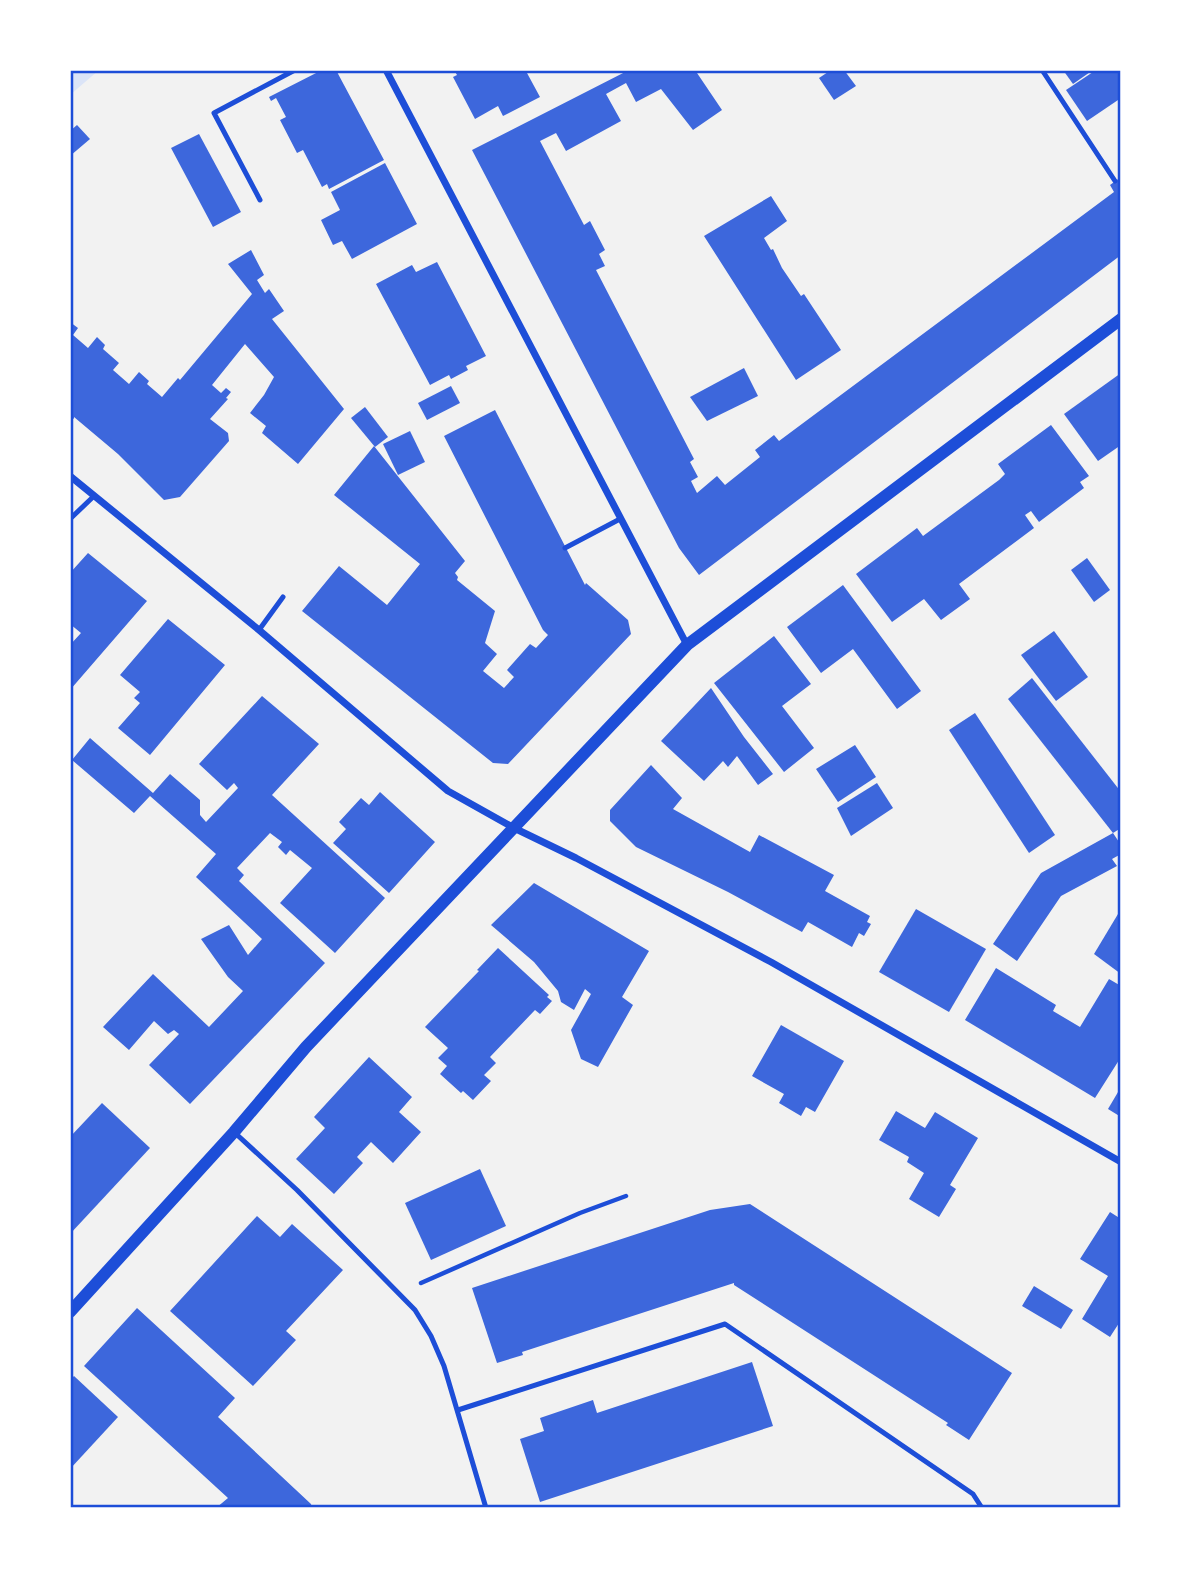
<svg xmlns="http://www.w3.org/2000/svg" width="1191" height="1578" font-family="Arial,sans-serif">
  <style>
    .green { fill: #dbe4f7 }
    .building { fill: #3d67dc }
    .lines { fill: none; stroke-linecap: round; stroke-linejoin: round }
    .path { stroke: #1d4ed8; stroke-width: 4.5 }
    .service { stroke: #1d4ed8; stroke-width: 5 }
    .minor { stroke: #1d4ed8; stroke-width: 7 }
    .tertiary { stroke: #1d4ed8; stroke-width: 12 }
    .neatline { fill: none; stroke: #1d4ed8; stroke-width: 2.5 }
  </style>
  <rect width="100%" height="100%" fill="#f2f2f2"/>
  <polygon class="green" points="70,70 99,70 70,95"/>
  <g class="building">
    <polygon points="322,70 336,70 384,160 329,189 327,184 322,187 303,150 297,153 280,120 286,117 276,98 271,101 269,97"/>
    <polygon points="454,70 532,70 527,73 540,97 503,116 498,106 475,119 453,77 457,75"/>
    <polygon points="629,70 695,70 722,110 693,130 661,89 636,102 626,83 606,94 621,121 566,151 556,133 540,141 584,225 590,221 605,250 599,254 605,266 596,270 694,459 690,462 698,477 691,481 697,493 717,476 725,485 760,457 755,450 774,435 779,441 1114,192 1110,185 1121,177 1121,255 699,575 679,548 472,150"/>
    <polygon points="831,70 844,70 856,86 834,100 819,78"/>
    <polygon points="1063,70 1093,70 1073,84"/>
    <polygon points="1096,70 1121,70 1121,98 1087,121 1066,90"/>
    <polygon points="77,125 90,139 70,156 70,131"/>
    <polygon points="199,134 241,212 213,227 171,148"/>
    <polygon points="385,163 417,224 352,259 342,241 333,245 321,220 340,210 331,192"/>
    <polygon points="771,196 787,221 764,238 771,250 773,249 782,268 801,296 804,294 841,350 796,380 704,236"/>
    <polygon points="251,250 264,275 257,280 265,293 269,289 284,311 272,319 344,409 298,464 262,433 266,426 250,413 264,395 274,377 245,344 212,385 221,393 226,388 231,392 226,398 228,399 210,419 228,433 229,441 180,497 164,500 118,454 74,417 74,419 70,416 70,322 78,328 73,335 88,348 97,337 105,345 103,349 119,363 113,370 129,384 139,372 149,381 147,384 162,397 178,378 180,380 252,294 228,264"/>
    <polygon points="437,262 486,356 466,366 468,370 451,379 449,375 430,385 376,284 412,265 416,272"/>
    <polygon points="744,368 758,396 707,421 690,397"/>
    <polygon points="1121,373 1121,445 1098,461 1064,414"/>
    <polygon points="451,386 460,403 427,420 418,403"/>
    <polygon points="365,407 388,437 375,447 351,418"/>
    <polygon points="495,410 585,585 586,583 628,620 631,634 508,764 493,763 302,611 339,566 387,605 420,564 334,495 374,446 465,561 455,573 458,577 457,580 495,611 485,643 497,654 483,671 504,688 514,677 507,670 530,644 536,648 548,635 543,630 444,436"/>
    <polygon points="1051,425 1089,476 1080,482 1084,488 1039,522 1031,511 1025,515 1034,528 959,584 970,599 941,620 924,599 892,622 856,574 917,528 923,536 999,480 1005,474 998,464"/>
    <polygon points="410,431 425,462 398,475 383,444"/>
    <polygon points="88,553 147,601 70,690 70,645 81,633 70,624 70,573"/>
    <polygon points="1087,558 1110,590 1094,602 1071,570"/>
    <polygon points="843,585 921,691 897,709 853,649 821,673 787,627"/>
    <polygon points="168,619 225,665 150,755 118,728 140,703 134,698 140,692 120,675"/>
    <polygon points="1054,631 1088,677 1056,701 1021,655"/>
    <polygon points="774,636 811,684 782,706 814,748 784,772 714,683"/>
    <polygon points="1032,678 1121,792 1121,828 1113,833 1008,699"/>
    <polygon points="711,688 744,737 773,774 758,785 737,756 728,767 723,761 704,781 661,741"/>
    <polygon points="262,696 319,744 272,795 385,898 335,953 280,903 312,868 290,850 286,855 278,847 282,842 270,833 237,868 244,875 239,881 325,963 190,1104 149,1065 179,1034 174,1030 168,1034 154,1021 129,1050 103,1027 153,974 209,1027 243,991 228,977 201,939 229,925 248,955 262,939 196,877 216,854 150,796 134,813 72,760 90,738 153,793 170,774 200,800 200,815 206,822 238,788 234,783 227,790 199,764"/>
    <polygon points="975,713 1055,835 1029,853 949,730"/>
    <polygon points="855,745 876,777 838,802 816,769"/>
    <polygon points="651,765 682,798 673,809 750,852 759,835 834,875 825,891 870,916 867,922 871,924 864,936 859,933 852,947 808,922 802,932 728,892 636,847 610,821 610,810"/>
    <polygon points="877,783 893,808 851,836 837,808"/>
    <polygon points="380,792 435,842 389,893 333,843 346,829 339,822 361,798 369,805"/>
    <polygon points="1113,833 1121,845 1121,854 1112,859 1117,866 1061,896 1017,961 993,944 1041,873"/>
    <polygon points="534,883 649,951 622,997 633,1005 598,1067 581,1059 571,1030 591,994 585,989 574,1010 561,1002 558,991 534,962 491,925"/>
    <polygon points="916,909 986,949 949,1012 879,972"/>
    <polygon points="1121,909 1121,974 1094,954"/>
    <polygon points="498,948 549,995 547,997 552,1001 540,1014 535,1010 490,1057 496,1063 484,1075 491,1081 473,1100 463,1091 461,1093 440,1074 447,1066 438,1058 448,1048 425,1027 479,971 477,970"/>
    <polygon points="996,968 1056,1005 1053,1011 1080,1027 1109,979 1121,986 1121,1057 1095,1098 965,1020"/>
    <polygon points="781,1025 844,1061 815,1112 806,1107 801,1116 779,1103 784,1094 752,1076"/>
    <polygon points="369,1057 412,1097 399,1112 421,1132 393,1163 371,1142 357,1157 363,1163 334,1194 296,1159 325,1128 314,1117"/>
    <polygon points="1121,1087 1121,1117 1108,1109"/>
    <polygon points="102,1103 150,1148 70,1234 70,1137"/>
    <polygon points="896,1111 925,1128 935,1112 978,1138 950,1185 956,1189 939,1217 909,1199 924,1173 907,1162 909,1157 879,1140"/>
    <polygon points="480,1169 506,1226 431,1260 405,1203"/>
    <polygon points="750,1204 1012,1373 969,1440 946,1425 948,1423 734,1285 734,1283 522,1352 523,1355 497,1363 472,1288 710,1210"/>
    <polygon points="1110,1212 1121,1219 1121,1320 1110,1337 1082,1319 1108,1276 1080,1259"/>
    <polygon points="257,1216 280,1237 292,1224 343,1270 286,1331 296,1340 253,1386 170,1311"/>
    <polygon points="1034,1286 1073,1310 1061,1329 1022,1306"/>
    <polygon points="137,1308 235,1398 218,1417 311,1504 312,1508 216,1508 228,1498 84,1366"/>
    <polygon points="752,1362 773,1426 540,1502 520,1439 544,1431 540,1418 593,1400 597,1413"/>
    <polygon points="74,1376 118,1417 70,1469 70,1380"/>
  </g>
  <g class="lines">
    <polyline class="path" points="421,1283 580,1213 626,1196"/>
    <g class="service">
      <polyline points="1042,70 1115,181"/>
      <polyline points="260,200 214,113 295,70"/>
      <polyline points="70,519 94,496"/>
      <polyline points="565,548 620,519"/>
      <polyline points="259,630 283,597"/>
      <polyline points="234,1132 297,1190 415,1310 431,1336 444,1366 486,1508"/>
      <polyline points="458,1410 725,1324 973,1494 982,1508"/>
    </g>
    <g class="minor">
      <polyline points="386,70 687,645"/>
      <polyline points="70,476 259,630 448,791 514,828 576,858 771,962 1121,1162"/>
    </g>
    <polyline class="tertiary" points="70,1312 234,1132 306,1047 687,645 1121,319"/>
  </g>
  <rect width="1191" height="1578" fill="none" stroke="#ffffff" stroke-width="144"/>
  <rect x="72" y="72" width="1047" height="1434" class="neatline"/>
</svg>
